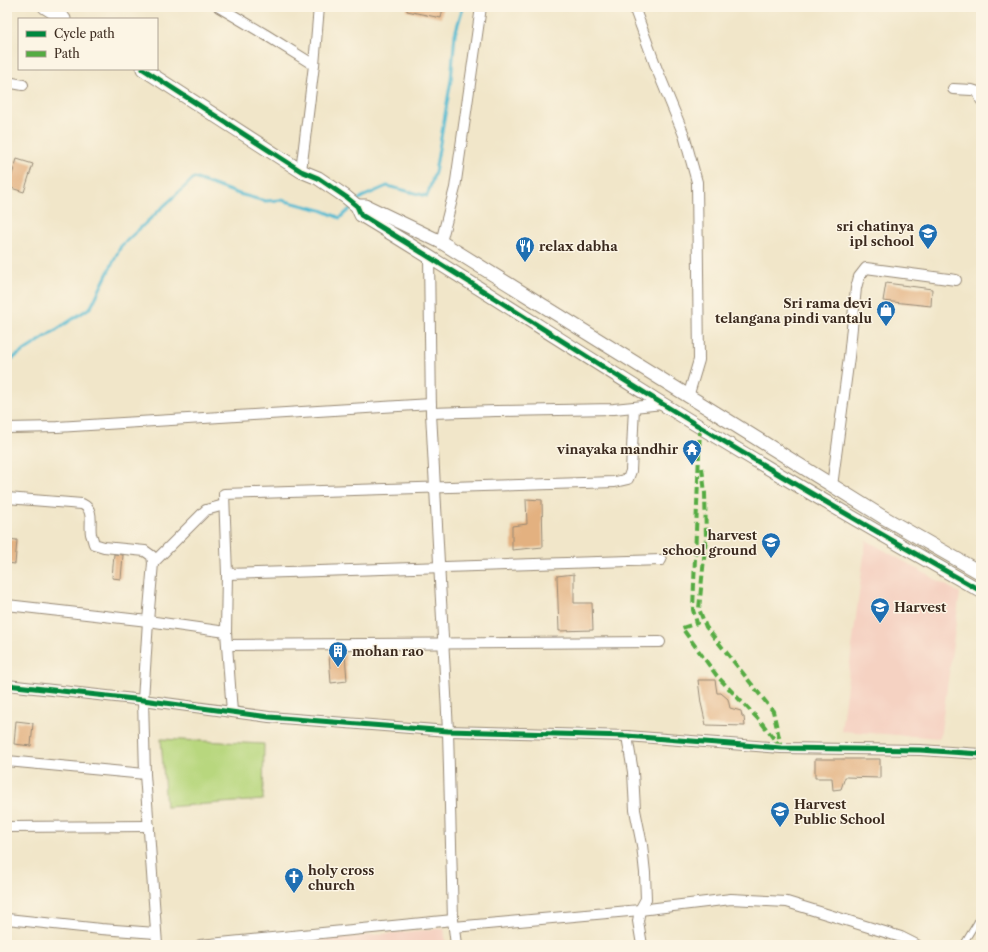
<svg xmlns="http://www.w3.org/2000/svg" width="988" height="952" font-family="'Libre Caslon Text',serif">
  <style>
    .built { fill: #f5d2c2 }
    .green { fill: #b8d77e; stroke: #7a804e }
    .lines { fill: none; stroke-linecap: round; stroke-linejoin: round }
    .stream { stroke: #53bad1; stroke-width: 3 }
    .building { fill: #e3b180 }
    .service-casing { stroke: #968874; stroke-width: 7 }
    .minor-casing { stroke: #968874; stroke-width: 12 }
    .tertiary-casing { stroke: #968874; stroke-width: 15 }
    .service { stroke: #fff; stroke-width: 5 }
    .minor { stroke: #fff; stroke-width: 10 }
    .tertiary { stroke: #fff; stroke-width: 13 }
    .quiet { stroke: #55ab43; stroke-width: 4; stroke-dasharray: 8 4; stroke-linecap: butt }
    .cycleway-casing { stroke: #fcf5e5; stroke-width: 8 }
    .cycleway { stroke: #00873e; stroke-width: 5 }
    .labels { text-anchor: middle; stroke-width: 3; stroke-linejoin: round; paint-order: stroke }
    .poi-label { font-size: 13px; font-weight: bold; fill: #3b2a1e; stroke: #fcf5e5; text-anchor: start }
  </style>
  <rect width="100%" height="100%" fill="#fcf5e5"/>
  <filter id="ink" filterUnits="userSpaceOnUse"><feTurbulence type="fractalNoise" baseFrequency=".025" numOctaves="2"/><feDisplacementMap in="SourceGraphic" scale="8" xChannelSelector="R" yChannelSelector="G"/><feConvolveMatrix kernelMatrix="1 2 1 2 8 2 1 2 1" color-interpolation-filters="sRGB"/></filter>
  <filter id="wash" filterUnits="userSpaceOnUse"><feTurbulence type="fractalNoise" baseFrequency=".012" numOctaves="4" result="noise"/><feDisplacementMap in="SourceGraphic" scale="16" xChannelSelector="R" yChannelSelector="G"/><feGaussianBlur stdDeviation="0.9" result="paint"/><feColorMatrix in="noise" values="0 0 0 0 0 0 0 0 0 0 0 0 0 0 0 0 0 1.4 0 .05"/><feComposite in="paint" operator="in"/></filter>
  <g filter="url(#wash)">
    <rect width="100%" height="100%" fill="#f1e6c9"/>
    <g class="built">
      <polygon points="866,540 960,593 940,738 841,731"/>
      <polygon points="444,928 446,945 319,945 318,940"/>
    </g>
    <polygon class="green" points="161,739 264,744 263,800 166,807"/>
    <g class="lines">
      <g class="stream">
        <polyline points="357,201 362,197 387,186 427,196 435,172 451,80 455,34 463,7"/>
        <polyline points="7,362 91,307 121,246 194,178 239,194 265,201 281,200 321,210 340,218 352,207"/>
      </g>
    </g>
    <g id="blocks">
      <g class="building">
        <polygon points="407,7 443,7 441,18 407,11"/>
        <polygon points="17,159 33,164 24,192 8,187"/>
        <polygon points="886,283 932,289 931,306 883,301"/>
        <polygon points="526,499 542,500 543,547 512,550 512,526 527,524"/>
        <polygon points="7,539 17,540 15,564 7,563"/>
        <polygon points="114,554 123,555 121,579 112,578"/>
        <polygon points="574,574 574,603 592,603 593,630 559,631 557,576"/>
        <polygon points="345,654 347,681 331,683 329,655"/>
        <polygon points="698,680 715,680 717,693 721,693 728,699 730,708 741,711 742,716 744,717 745,726 706,725 701,703"/>
        <polygon points="16,721 33,723 31,746 14,744"/>
        <polygon points="815,759 880,759 880,778 845,777 841,789 833,790 832,778 815,778"/>
      </g>
    </g>
  </g>
  <g filter="url(#ink)">
    <use href="#blocks" fill-opacity="0" stroke="#968874" stroke-width="1"/>
    <g class="lines">
      <g class="service-casing">
        <polyline id="service" points="963,945 977,922 981,911"/>
      </g>
      <g class="minor-casing">
        <g id="minor">
          <polyline points="219,7 266,35 314,65"/>
          <polyline points="634,7 656,67 684,135 697,182 699,360 688,397"/>
          <polyline points="7,82 23,85"/>
          <polyline points="953,89 972,90 978,92 981,100"/>
          <polyline points="301,171 314,65 319,7"/>
          <polyline points="441,242 455,188 481,7"/>
          <polyline points="429,256 431,413 448,731 453,920 456,945"/>
          <polyline points="431,413 496,411 614,409 663,404"/>
          <polyline points="7,428 57,427 431,404"/>
          <polyline points="832,486 849,357 856,288 859,277 866,268 956,280"/>
          <path d="M7,498L82,504C95,510 89,523 91,534C92,537 93,540 94,544L104,547L145,551L152,556L153,563L148,621L143,700L145,774L157,945"/>
          <polyline points="153,563 206,510 224,505"/>
          <polyline points="227,574 661,560"/>
          <polyline points="7,605 148,621 226,632"/>
          <polyline points="228,645 660,642"/>
          <polyline points="7,685 143,700 269,717 448,731 627,736 781,748 920,750 981,754"/>
          <polyline points="232,712 226,632 227,574 224,494 615,482 628,479 631,471 634,407"/>
          <polyline points="627,736 633,772 635,810 642,845 645,873 646,899 640,910 638,921 642,945"/>
          <polyline points="7,761 145,774"/>
          <polyline points="7,827 149,826"/>
          <polyline points="7,919 101,929 156,933"/>
          <polyline points="454,927 640,910 731,899 787,902 901,937 917,945"/>
          <polyline points="200,945 453,920"/>
        </g>
      </g>
      <g class="tertiary-casing">
        <g id="tertiary">
          <polyline points="45,7 64,19"/>
          <path d="M143,69L301,171L318,178L346,197L357,206L361,215C462,276 561,341 661,403C766,468 873,530 981,591"/>
          <polyline points="357,206 366,206 441,242 883,517 981,573"/>
        </g>
      </g>
      <use href="#service" class="service"/>
      <use href="#minor" class="minor"/>
      <use href="#tertiary" class="tertiary"/>
      <g class="quiet">
        <polyline points="700,427 693,610 697,623 682,628 717,676 761,722 781,748"/>
        <polyline points="702,468 705,493 706,538 699,609 706,627 773,711 781,746"/>
      </g>
      <g class="cycleway-casing">
        <g id="cycleway">
          <path d="M143,69L301,171L318,178L346,197L357,206L361,215C462,276 561,341 661,403C766,468 873,530 981,591"/>
          <polyline points="7,685 143,700 269,717 448,731 627,736 781,748 920,750 981,754"/>
        </g>
      </g>
      <use href="#cycleway" class="cycleway"/>
    </g>
  </g>
  <defs>
    <g id="school-pin" transform="scale(1)"><path d="M0 17L-7.5 6A9.5 9.5 0 1 1 7.5 6Z" fill="#1f6fb2" stroke="#fcf5e5"/><path d="M0-5L7-2L0 1L-7-2ZM-4 1L0 2.5L4 1V4Q0 6-4 4Z" fill="#fff"/></g>
    <g id="restaurant-pin" transform="scale(1)"><path d="M0 17L-7.5 6A9.5 9.5 0 1 1 7.5 6Z" fill="#1f6fb2" stroke="#fcf5e5"/><path d="M-5-6h1v4h1v-4h1v4h1v-4h1v5L-1.5 .5V6h-2V.5L-5-1ZM5-6V6H3V1.5H1.5Q1.5-4 5-6Z" fill="#fff"/></g>
    <g id="shop-pin" transform="scale(1)"><path d="M0 17L-7.5 6A9.5 9.5 0 1 1 7.5 6Z" fill="#1f6fb2" stroke="#fcf5e5"/><path d="M-5-2.5h2.3a2.7 3.5 0 0 1 5.4 0H5L5.5 6h-11ZM-1.5-2.5h3a1.5 2.3 0 0 0-3 0Z" fill="#fff"/></g>
    <g id="temple-pin" transform="scale(1)"><path d="M0 17L-7.5 6A9.5 9.5 0 1 1 7.5 6Z" fill="#1f6fb2" stroke="#fcf5e5"/><path d="M0-6L5-2H3V0L6.5 2.5H4V6H1.5V3h-3V6H-4V2.5H-6.5L-3 0V-2H-5Z" fill="#fff"/></g>
    <g id="building-pin" transform="scale(1)"><path d="M0 17L-7.5 6A9.5 9.5 0 1 1 7.5 6Z" fill="#1f6fb2" stroke="#fcf5e5"/><path d="M-4-6H4V6H1V3H-1V6H-4ZM-2.5-4.3h1.7v1.8h-1.7ZM.8-4.3h1.7v1.8H.8ZM-2.5-1h1.7V.8h-1.7ZM.8-1h1.7V.8H.8Z" fill="#fff"/></g>
    <g id="church-pin" transform="scale(1)"><path d="M0 17L-7.5 6A9.5 9.5 0 1 1 7.5 6Z" fill="#1f6fb2" stroke="#fcf5e5"/><path d="M-1.2-6h2.4v3.5h3.3v2.4h-3.3V6h-2.4V-.1h-3.3v-2.4h3.3Z" fill="#fff"/></g>
  </defs>
  <g fill-rule="evenodd">
    <use href="#school-pin" x="928" y="233"/>
    <use href="#restaurant-pin" x="525" y="246"/>
    <use href="#shop-pin" x="886" y="310"/>
    <use href="#temple-pin" x="692" y="449"/>
    <use href="#school-pin" x="771" y="542"/>
    <use href="#school-pin" x="880" y="607"/>
    <use href="#building-pin" x="338" y="651"/>
    <use href="#school-pin" x="780" y="811"/>
    <use href="#church-pin" x="294" y="877"/>
  </g>
  <g class="labels">
    <g class="poi-label">
      <text x="914" y="231" text-anchor="end">sri chatinya<tspan x="914" dy="15">ipl school</tspan></text>
      <text x="539" y="251">relax dabha</text>
      <text x="872" y="308" text-anchor="end">Sri rama devi<tspan x="872" dy="15">telangana pindi vantalu</tspan></text>
      <text x="678" y="454" text-anchor="end">vinayaka mandhir</text>
      <text x="757" y="540" text-anchor="end">harvest<tspan x="757" dy="15">school ground</tspan></text>
      <text x="894" y="612">Harvest</text>
      <text x="352" y="656">mohan rao</text>
      <text x="794" y="809">Harvest<tspan x="794" dy="15">Public School</tspan></text>
      <text x="308" y="875">holy cross<tspan x="308" dy="15">church</tspan></text>
    </g>
  </g>
  <rect width="988" height="952" fill="none" stroke="#fcf5e5" stroke-width="24"/>
  <rect x="18" y="18" width="140" height="52" fill="#fcf5e5" stroke="#afa495"/>
  <rect x="26" y="31" width="20" height="6" fill="#00873e" stroke="#afa495"/>
  <text x="54" y="38" font-size="12" fill="#3b2a1e">Cycle path</text>
  <rect x="26" y="51" width="20" height="6" fill="#55ab43" stroke="#afa495"/>
  <text x="54" y="58" font-size="12" fill="#3b2a1e">Path</text>
</svg>
